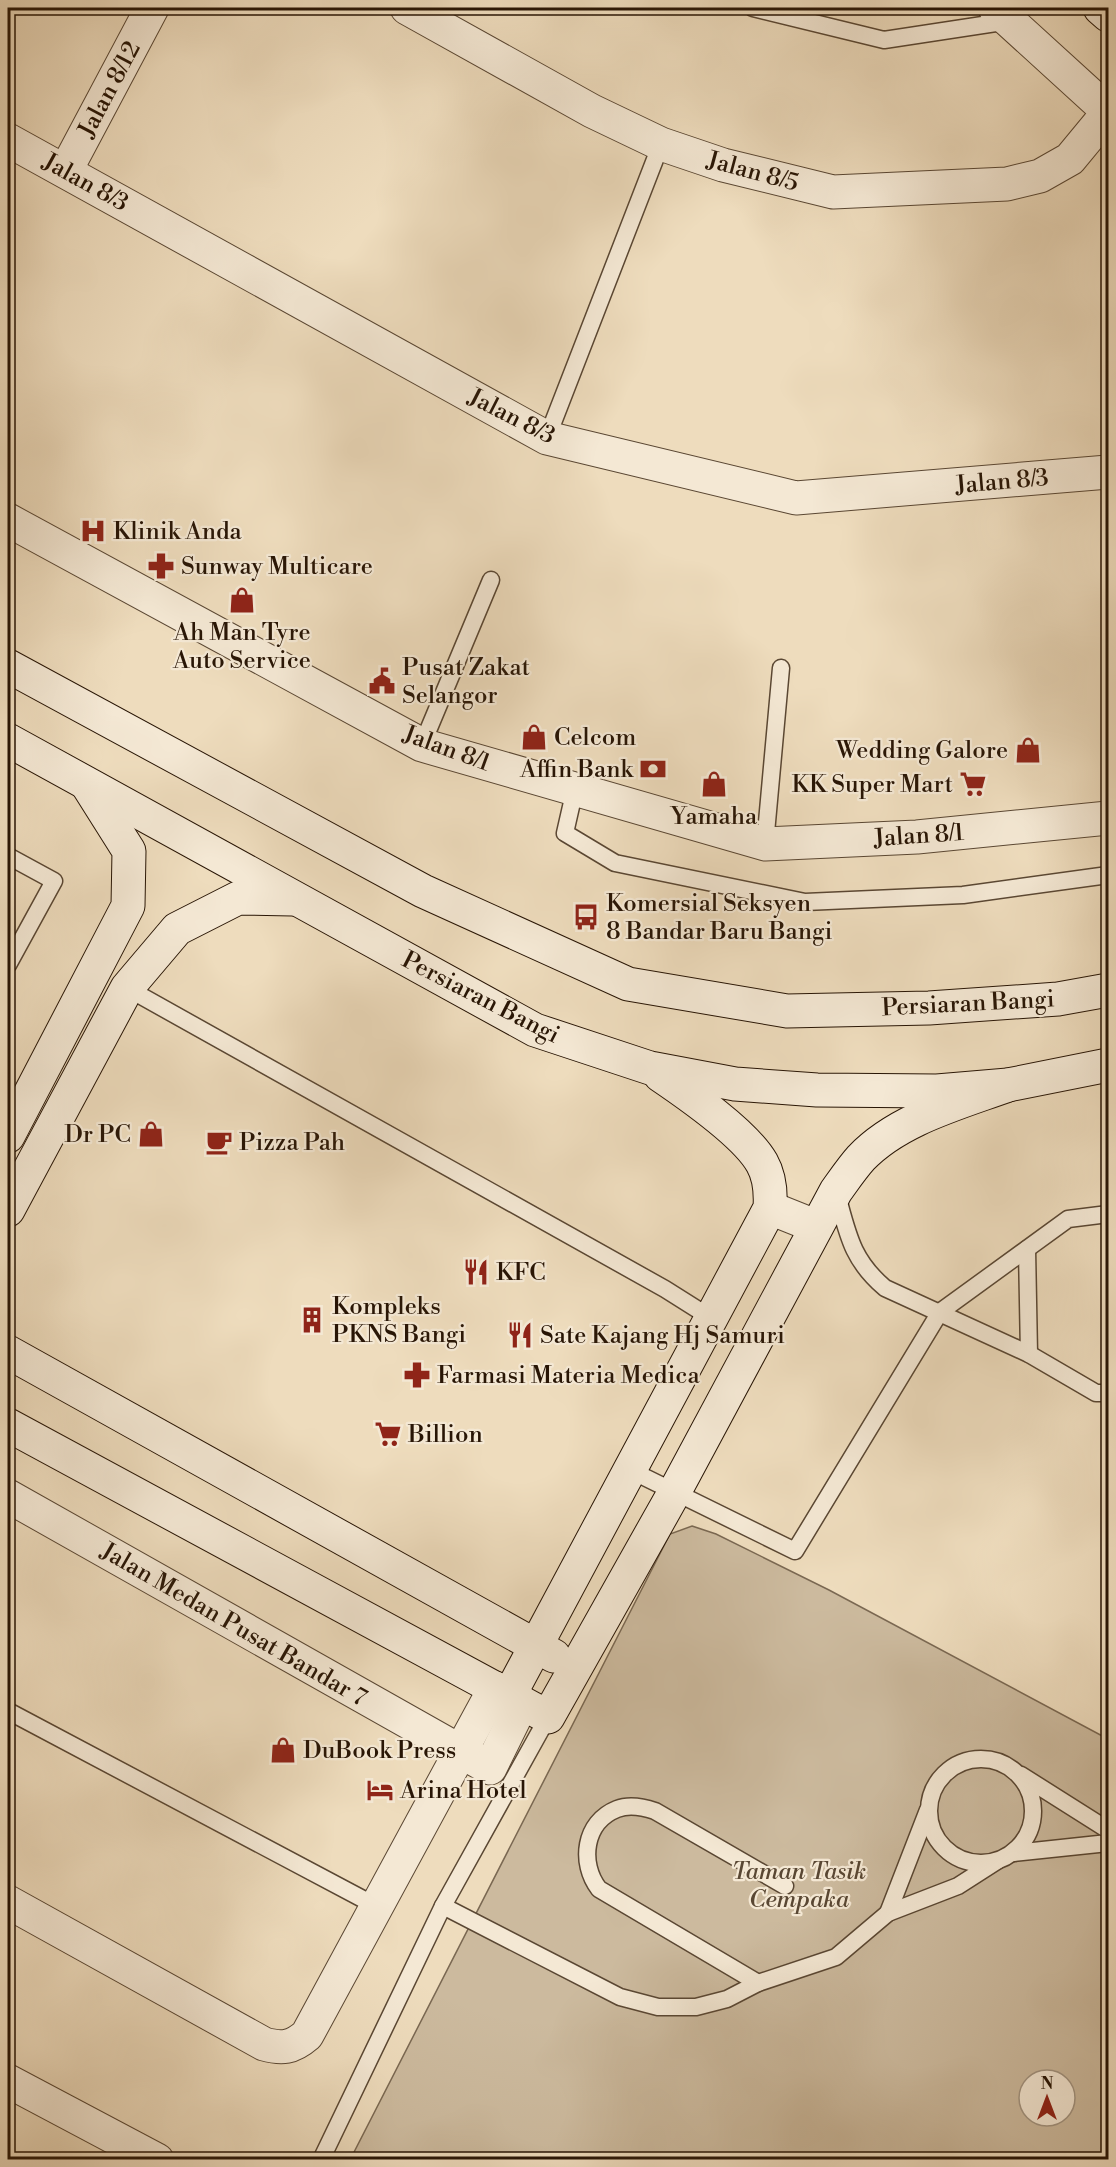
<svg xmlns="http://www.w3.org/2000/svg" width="1116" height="2167" font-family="'Libre Bodoni',serif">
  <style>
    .green { fill: #ccba9e; stroke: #7a6852; stroke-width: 1.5; fill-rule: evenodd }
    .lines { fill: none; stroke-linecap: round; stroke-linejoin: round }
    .lane-casing { stroke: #5a4733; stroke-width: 19 }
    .street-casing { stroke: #5a4733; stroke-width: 35 }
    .secondary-casing { stroke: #281505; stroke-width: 35 }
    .lane { stroke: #f4e8d4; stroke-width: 16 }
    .street { stroke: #f4e8d4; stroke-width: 33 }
    .secondary { stroke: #f4e8d4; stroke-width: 33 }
    .labels { text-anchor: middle; stroke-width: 4.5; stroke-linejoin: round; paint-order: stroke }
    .street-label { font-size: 24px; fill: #281505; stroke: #f4e8d4 }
    .poi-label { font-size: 24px; fill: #281505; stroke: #f4e8d4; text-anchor: start }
    .park-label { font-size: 24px; font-style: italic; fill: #594733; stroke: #f4e8d4 }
  </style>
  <rect width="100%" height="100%" fill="#eedcbd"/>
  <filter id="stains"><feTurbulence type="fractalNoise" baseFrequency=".00333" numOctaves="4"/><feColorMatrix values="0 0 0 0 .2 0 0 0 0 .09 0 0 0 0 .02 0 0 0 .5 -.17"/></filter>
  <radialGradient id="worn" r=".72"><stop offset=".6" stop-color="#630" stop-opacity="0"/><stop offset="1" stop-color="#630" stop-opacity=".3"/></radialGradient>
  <path class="green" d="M692,1526L716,1534L829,1590L1108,1739V2159L350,2160L670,1534ZM1029,2080H1065V2116H1029Z"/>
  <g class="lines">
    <g class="lane-casing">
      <g id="lane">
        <polyline points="753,8 884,40 1009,21"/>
        <polyline points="547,438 661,144"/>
        <polyline points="422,745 491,580"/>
        <polyline points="575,789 565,833 615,863 805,902 963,895 1108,875"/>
        <polyline points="765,844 781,668"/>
        <polyline points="8,856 54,881 8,965"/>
        <polyline points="127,988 665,1289 711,1318"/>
        <path d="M837,1195C848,1235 852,1260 885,1288L1029,1354L1096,1393H1108"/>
        <polyline points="1027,1249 1029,1354"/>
        <polyline points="630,1470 795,1551 940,1312 1068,1219 1108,1214"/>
        <polyline points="8,1711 376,1906"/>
        <circle cx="981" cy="1811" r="52"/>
        <polyline points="1021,1775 1108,1830"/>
        <polyline points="1014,1853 1108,1843"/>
        <polyline points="443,1906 620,1997 658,2007 696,2007 727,1999 758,1983 836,1957 888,1913 958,1886 997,1861"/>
        <polyline points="888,1913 928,1810"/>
        <path d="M758,1983L599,1889C579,1863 584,1822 617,1809C630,1804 643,1807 655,1811L785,1886"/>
        <polyline points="321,2160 443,1906 548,1717"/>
      </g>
    </g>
    <g class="street-casing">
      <g id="street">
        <polyline points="407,8 592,111 661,144 723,165 833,192 1007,184 1040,176 1070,159 1108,113"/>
        <polyline points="995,8 1108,111"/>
        <polyline points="8,140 547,438 796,498 1108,472"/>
        <polyline points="66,170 152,8"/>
        <polyline points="8,520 422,745 765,844 917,837 1108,818"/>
        <polyline points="770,1208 815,1226"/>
        <polyline points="8,1496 490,1768 522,1703"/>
        <path d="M8,1902L264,2044C282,2049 292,2048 307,2035L495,1688"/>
        <polyline points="8,2081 157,2160"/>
      </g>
    </g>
    <g class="secondary-casing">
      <g id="secondary">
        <polyline points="1100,8 1108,15"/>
        <polyline points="8,666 423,891 628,984 787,1011 929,1008 1058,999 1108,990"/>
        <polyline points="8,740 535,1030 650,1068 735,1084 817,1090 937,1091 1008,1085 1108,1065"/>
        <polyline points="8,1136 128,906 129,851 88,786"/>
        <polyline points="8,1210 127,988 177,929 238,898 292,899"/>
        <polyline points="8,1352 554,1656"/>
        <path d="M8,1425L548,1717L674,1493L836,1191C844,1180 852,1168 861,1158C898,1119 959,1103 1008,1085"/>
        <path d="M509,1696L770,1208C771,1192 770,1177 762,1163C745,1133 688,1094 660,1075"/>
      </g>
    </g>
    <use href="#lane" class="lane"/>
    <use href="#street" class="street"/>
    <use href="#secondary" class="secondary"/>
  </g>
  <defs>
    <g id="hospital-bare" transform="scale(2.07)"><path d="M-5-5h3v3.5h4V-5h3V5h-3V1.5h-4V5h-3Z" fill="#8f2418" stroke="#f4e8d4" stroke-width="2.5" paint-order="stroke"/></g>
    <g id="pharmacy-bare" transform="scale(2.07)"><path d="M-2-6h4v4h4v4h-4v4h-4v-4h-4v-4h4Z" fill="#8f2418" stroke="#f4e8d4" stroke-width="2.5" paint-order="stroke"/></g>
    <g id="shop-bare" transform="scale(2.07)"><path d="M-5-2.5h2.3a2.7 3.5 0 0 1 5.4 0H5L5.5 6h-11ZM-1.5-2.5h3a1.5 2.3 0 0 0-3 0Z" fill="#8f2418" stroke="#f4e8d4" stroke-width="2.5" paint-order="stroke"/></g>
    <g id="civic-bare" transform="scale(2.07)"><path d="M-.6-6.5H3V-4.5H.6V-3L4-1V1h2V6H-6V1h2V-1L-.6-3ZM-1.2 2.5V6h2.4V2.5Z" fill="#8f2418" stroke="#f4e8d4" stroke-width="2.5" paint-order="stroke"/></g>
    <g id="bank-bare" transform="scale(2.07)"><path d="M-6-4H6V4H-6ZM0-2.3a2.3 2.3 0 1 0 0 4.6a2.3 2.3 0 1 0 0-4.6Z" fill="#8f2418" stroke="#f4e8d4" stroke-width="2.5" paint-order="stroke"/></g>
    <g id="supermarket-bare" transform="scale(2.07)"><path d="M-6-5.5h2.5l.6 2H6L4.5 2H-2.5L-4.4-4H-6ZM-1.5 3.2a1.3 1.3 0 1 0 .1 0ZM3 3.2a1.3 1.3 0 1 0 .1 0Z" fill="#8f2418" stroke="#f4e8d4" stroke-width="2.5" paint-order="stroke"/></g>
    <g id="bus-bare" transform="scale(2.07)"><path d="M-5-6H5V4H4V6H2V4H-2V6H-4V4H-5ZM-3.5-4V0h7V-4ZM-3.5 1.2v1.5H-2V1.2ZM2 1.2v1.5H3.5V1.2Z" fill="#8f2418" stroke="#f4e8d4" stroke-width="2.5" paint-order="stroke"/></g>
    <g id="cafe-bare" transform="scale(2.07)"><path d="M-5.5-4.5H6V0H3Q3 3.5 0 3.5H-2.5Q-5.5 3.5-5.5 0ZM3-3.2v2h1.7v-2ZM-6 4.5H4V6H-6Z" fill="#8f2418" stroke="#f4e8d4" stroke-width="2.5" paint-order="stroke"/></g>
    <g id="restaurant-bare" transform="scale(2.07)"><path d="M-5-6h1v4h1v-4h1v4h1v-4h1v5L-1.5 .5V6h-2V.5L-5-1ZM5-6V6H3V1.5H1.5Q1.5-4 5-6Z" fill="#8f2418" stroke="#f4e8d4" stroke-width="2.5" paint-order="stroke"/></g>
    <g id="building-bare" transform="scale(2.07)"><path d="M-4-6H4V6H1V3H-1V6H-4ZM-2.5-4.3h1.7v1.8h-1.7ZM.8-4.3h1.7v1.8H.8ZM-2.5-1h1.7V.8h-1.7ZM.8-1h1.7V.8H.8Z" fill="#8f2418" stroke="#f4e8d4" stroke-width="2.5" paint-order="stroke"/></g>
    <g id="hotel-bare" transform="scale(2.07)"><path d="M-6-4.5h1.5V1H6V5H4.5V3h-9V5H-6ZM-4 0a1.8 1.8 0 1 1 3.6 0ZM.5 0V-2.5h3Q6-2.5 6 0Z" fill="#8f2418" stroke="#f4e8d4" stroke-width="2.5" paint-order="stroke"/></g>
  </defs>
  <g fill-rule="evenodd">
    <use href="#hospital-bare" x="93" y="531"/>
    <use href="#pharmacy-bare" x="161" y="566"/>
    <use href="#shop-bare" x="242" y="600"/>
    <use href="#civic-bare" x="382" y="681"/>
    <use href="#shop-bare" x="534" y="737"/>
    <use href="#shop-bare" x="1028" y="750"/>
    <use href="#bank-bare" x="653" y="769"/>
    <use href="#shop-bare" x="714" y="784"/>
    <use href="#supermarket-bare" x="973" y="784"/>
    <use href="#bus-bare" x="586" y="917"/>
    <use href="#shop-bare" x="151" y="1134"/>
    <use href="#cafe-bare" x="219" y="1142"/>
    <use href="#restaurant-bare" x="476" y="1272"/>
    <use href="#building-bare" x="312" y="1320"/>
    <use href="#restaurant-bare" x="520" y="1335"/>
    <use href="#pharmacy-bare" x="417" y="1375"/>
    <use href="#supermarket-bare" x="388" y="1434"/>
    <use href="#shop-bare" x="283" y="1750"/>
    <use href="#hotel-bare" x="380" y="1790"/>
  </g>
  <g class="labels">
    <g class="street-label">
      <text transform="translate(109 89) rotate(-62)" y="8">Jalan 8/12</text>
      <text transform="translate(753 171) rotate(15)" y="8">Jalan 8/5</text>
      <text transform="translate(86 182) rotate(29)" y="8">Jalan 8/3</text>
      <text transform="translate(512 416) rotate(27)" y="8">Jalan 8/3</text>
      <text transform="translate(1002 481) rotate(-5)" y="8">Jalan 8/3</text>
      <text transform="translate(447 748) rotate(20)" y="8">Jalan 8/1</text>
      <text transform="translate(919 835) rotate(-4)" y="8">Jalan 8/1</text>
      <text transform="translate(481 997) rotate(27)" y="8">Persiaran Bangi</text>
      <text transform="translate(968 1003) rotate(-3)" y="8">Persiaran Bangi</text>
      <text transform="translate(234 1624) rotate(30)" y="8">Jalan Medan Pusat Bandar 7</text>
    </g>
    <g class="poi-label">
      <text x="113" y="539">Klinik Anda</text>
      <text x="181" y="574">Sunway Multicare</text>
      <text x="242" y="640" text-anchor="middle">Ah Man Tyre<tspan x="242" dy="28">Auto Service</tspan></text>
      <text x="402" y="675">Pusat Zakat<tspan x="402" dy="28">Selangor</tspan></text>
      <text x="554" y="745">Celcom</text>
      <text x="1008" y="758" text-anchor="end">Wedding Galore</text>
      <text x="633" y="777" text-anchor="end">Affin Bank</text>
      <text x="953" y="792" text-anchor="end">KK Super Mart</text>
      <text x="714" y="824" text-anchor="middle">Yamaha</text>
      <text x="606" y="911">Komersial Seksyen<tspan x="606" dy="28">8 Bandar Baru Bangi</tspan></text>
      <text x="131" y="1142" text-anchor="end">Dr PC</text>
      <text x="239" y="1150">Pizza Pah</text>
      <text x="496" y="1280">KFC</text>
      <text x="332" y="1314">Kompleks<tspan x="332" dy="28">PKNS Bangi</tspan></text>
      <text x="540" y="1343">Sate Kajang Hj Samuri</text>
      <text x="437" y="1383">Farmasi Materia Medica</text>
      <text x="408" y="1442">Billion</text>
      <text x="303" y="1758">DuBook Press</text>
      <text x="400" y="1798">Arina Hotel</text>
    </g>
    <g class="park-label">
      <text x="799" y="1879">Taman Tasik<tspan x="799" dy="28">Cempaka</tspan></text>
    </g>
  </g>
  <rect width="1116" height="2167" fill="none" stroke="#eedcbd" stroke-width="30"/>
  <rect x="9" y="9" width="1098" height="2149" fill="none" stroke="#281505" stroke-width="3"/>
  <rect x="15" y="15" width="1086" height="2137" fill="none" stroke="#281505" stroke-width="1.5"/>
  <g transform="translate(1047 2098)"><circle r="28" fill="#f4e8d4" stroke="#a29481" stroke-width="1.5"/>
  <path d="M0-4.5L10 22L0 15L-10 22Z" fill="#8f2418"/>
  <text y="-9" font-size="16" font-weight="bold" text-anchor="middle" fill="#281505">N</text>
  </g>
  <rect width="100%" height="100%" filter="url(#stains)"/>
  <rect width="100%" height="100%" fill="url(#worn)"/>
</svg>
